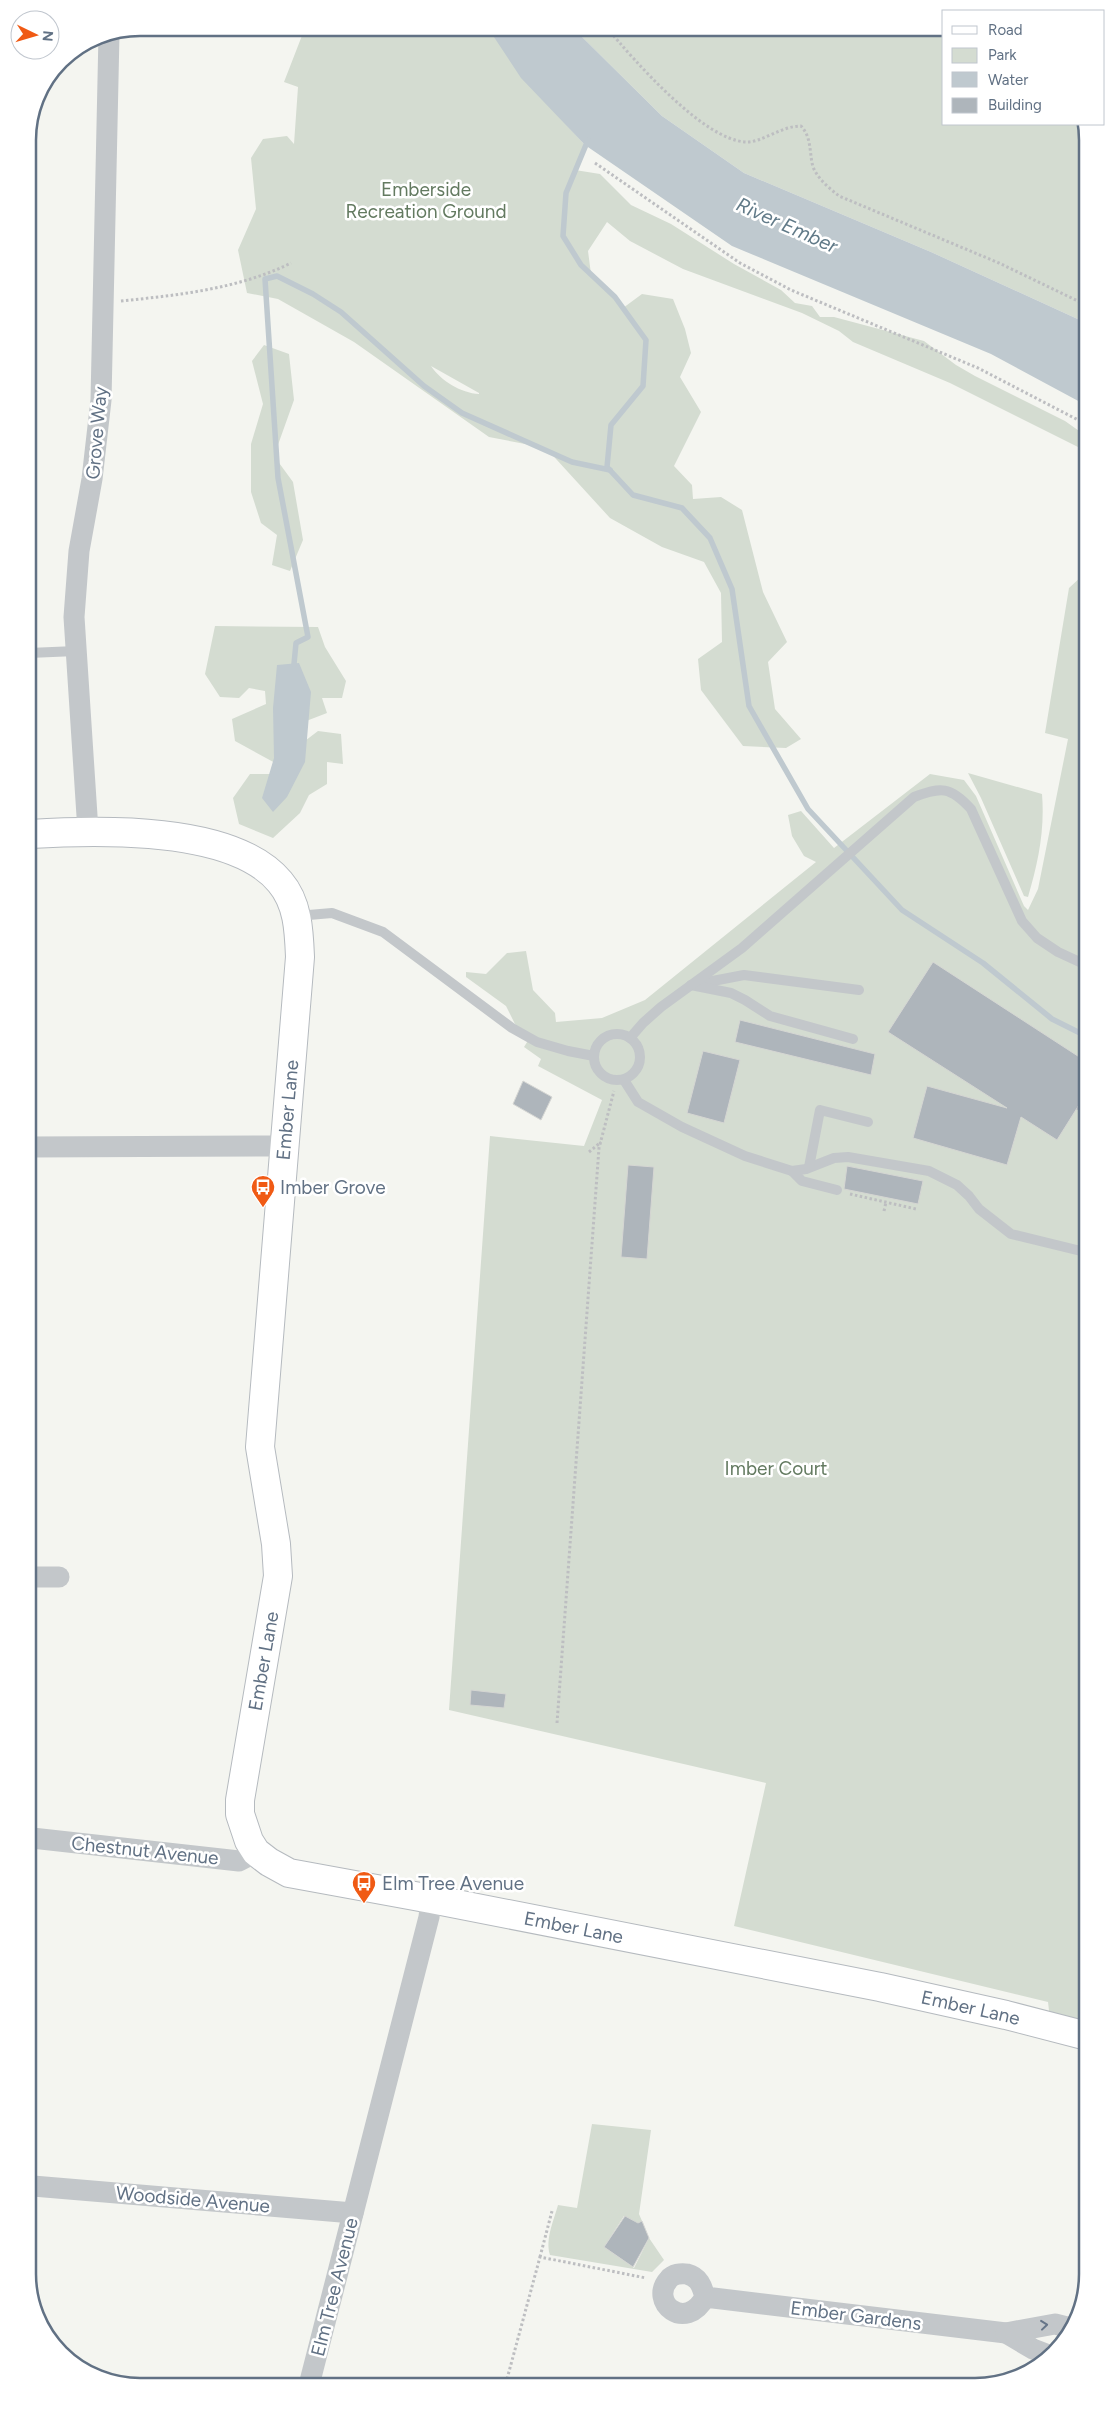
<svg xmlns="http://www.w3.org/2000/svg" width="1115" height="2414" font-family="Figtree,sans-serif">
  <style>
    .green { fill: #d4dcd1; fill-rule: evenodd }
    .water { fill: #bfc9cf }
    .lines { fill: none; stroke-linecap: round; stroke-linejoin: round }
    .stream { stroke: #bfc9cf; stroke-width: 5.5 }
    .building { fill: #aeb5bb; stroke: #d5d6d3 }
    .secondary-casing { stroke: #b5babf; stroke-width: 30 }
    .path { stroke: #bdbec1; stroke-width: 3; stroke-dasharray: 2.5 2.5; stroke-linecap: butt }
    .lane { stroke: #c3c7ca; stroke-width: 10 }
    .street { stroke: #c3c7ca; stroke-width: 21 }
    .secondary { stroke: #fff; stroke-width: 28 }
    .oneway { stroke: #667588 }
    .labels { text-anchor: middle; stroke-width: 5; stroke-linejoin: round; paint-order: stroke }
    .park-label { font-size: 19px; fill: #637a60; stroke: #fff }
    .street-label { font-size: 19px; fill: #617184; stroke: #fff }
    .poi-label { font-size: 19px; fill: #617184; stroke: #fff; text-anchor: start }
    .water-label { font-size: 20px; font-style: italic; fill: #617a88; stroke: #fff }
    .rim { fill: none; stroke: #617184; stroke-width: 2.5 }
  </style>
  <rect width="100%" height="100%" fill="#f4f5f0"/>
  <g class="green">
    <path d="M303,28H499L560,118L585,145L575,170L600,174L631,205L671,224L734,264L781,290L795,303L812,306L820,317H834L924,341L956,365L975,376L1065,421L1082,433V449L950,383L853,342L839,331L802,313L683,269L630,241L607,222L588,251L591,274L623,308L642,294L673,299L685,329L691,353L680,377L701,412L674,466L692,485L693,499L721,497L742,510L763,592L787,642L768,662L775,709L801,739L786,748L743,746L701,690L698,659L722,642L721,593L704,562L662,547L610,518L546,448L489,437L354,342L278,299L247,293L238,250L256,209L251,158L263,139L287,136L294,144L298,87L284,82L303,33ZM431,366L479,393V394C461,393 441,381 431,366Z"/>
    <polygon points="573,28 944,28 944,124 1081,124 1082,321 931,252 744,173 662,116"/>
    <polygon points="264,345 289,354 294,400 274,456 293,482 303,540 290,571 272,565 277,535 261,523 251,492 251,444 263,404 252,361"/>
    <polygon points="1083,575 1087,2021 1070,2026 1050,2019 1048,2002 734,1926 766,1783 449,1710 490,1136 584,1146 602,1100 538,1066 541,1059 524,1047 529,1039 516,1026 506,1006 466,977 466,972 486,974 507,953 526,951 533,990 555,1013 556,1022 602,1018 645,1000 816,862 804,856 792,836 788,815 801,811 834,848 930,774 964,780 976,796 1024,906 1028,910 1038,889 1068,739 1045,733 1069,588"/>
    <polygon points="215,626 318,627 325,647 346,681 342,698 322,698 327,713 301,723 293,750 318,731 341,734 343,764 327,762 327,784 309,795 300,813 273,838 239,824 233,798 250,774 272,774 277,764 235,741 232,719 266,704 265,691 249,688 239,698 220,697 205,674"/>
    <path d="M968,773L1042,794C1045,830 1038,863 1028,897L1024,896L981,798Z"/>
    <path d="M592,2124L651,2130L639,2214L642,2221L634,2225L635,2222L624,2216L604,2247L634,2268L649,2238L664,2260L652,2272L550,2255C545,2239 554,2220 558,2205L577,2208Z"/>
  </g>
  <g class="water">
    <polygon points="488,28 573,28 662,116 744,173 931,252 1082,321 1082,403 991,354 732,246 585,145 521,78"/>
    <polygon points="299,663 311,692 305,762 287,797 273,812 262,798 274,758 273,708 277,665"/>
  </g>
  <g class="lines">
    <g class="stream">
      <polyline points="588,140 566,193 563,236 581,265 615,297 646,340 643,386 611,425 607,467 633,495 682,508 710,538 732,589 749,706 808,809 902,910 983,963 1052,1019 1084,1035"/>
      <polyline points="294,664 296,643 308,637 278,478 265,279 277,276 313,294 341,312 424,386 462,413 572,462 610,470"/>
    </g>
  </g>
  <g class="building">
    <polygon points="933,962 1084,1060 1084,1097 1057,1140 1021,1117 1007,1165 913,1138 927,1086 1007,1108 888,1032"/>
    <polygon points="740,1020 875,1054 871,1075 735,1042"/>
    <polygon points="703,1051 740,1060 724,1123 687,1113"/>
    <polygon points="523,1081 552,1097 541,1120 513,1104"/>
    <polygon points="628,1165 654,1167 647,1259 621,1257"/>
    <polygon points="847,1166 923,1181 918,1204 844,1189"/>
    <polygon points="471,1690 506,1694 504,1708 470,1705"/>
    <polygon points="625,2216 638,2223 642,2221 649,2238 633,2267 604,2247"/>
  </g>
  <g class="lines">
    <g class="secondary-casing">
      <g id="secondary">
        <path id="s1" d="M30,834C97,830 233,825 280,882C298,903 299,931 300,957L260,1447L276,1544L278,1576L240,1800V1814L249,1841L256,1852L269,1862L289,1873L431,1899L880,1987L1006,2015L1087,2036"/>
      </g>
    </g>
    <g class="path">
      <path d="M607,28C634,60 703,140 746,142C761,143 781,126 801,126C812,138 809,152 813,167C818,179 829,188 839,196L999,263L1082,303"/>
      <polyline points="595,163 740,263 791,290 978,368 1082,422"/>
      <path d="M121,301C179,295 238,289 291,263"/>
      <polyline points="1077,1108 1084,1111"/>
      <polyline points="589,1152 601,1142"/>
      <polyline points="850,1194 916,1209"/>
      <polyline points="884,1211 886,1202"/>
      <polyline points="557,1723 599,1148 614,1091"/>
      <polyline points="1084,1840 1086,1840"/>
      <polyline points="540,2257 552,2211"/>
      <polyline points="507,2379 540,2257 646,2278"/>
    </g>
    <g class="lane">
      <polyline points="29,653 76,651"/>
      <polyline points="297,916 332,913 383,932 512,1028 537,1042 568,1051 594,1056"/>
      <polyline points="697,984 744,975 859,990"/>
      <polyline points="691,985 731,993 745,1000 770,1016 853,1039"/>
      <circle cx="617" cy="1057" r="23"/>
      <path d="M630,1038L643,1023L661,1007L742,948L914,797C941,787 950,786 971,809L1022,921L1037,938L1058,952L1084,964"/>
      <polyline points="624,1080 638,1102 682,1127 745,1156 792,1171 806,1169 834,1158 848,1157 929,1171 957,1185 969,1196 979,1209 1011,1234 1085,1252"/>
      <polyline points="809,1167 820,1110 868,1122"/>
      <polyline points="792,1171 802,1181 837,1190"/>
    </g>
    <g class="street">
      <polyline points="88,831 74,617 79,551 92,479 101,400 109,34"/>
      <polyline points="30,1147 284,1146"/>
      <polyline points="32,1577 59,1577"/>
      <polyline points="32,1838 239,1861 256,1852"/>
      <polyline points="33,2186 353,2213"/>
      <path d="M705,2297C702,2286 699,2277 687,2274C681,2273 673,2274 669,2279C648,2302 686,2333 705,2297L1006,2333"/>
      <polyline points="1046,2354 1033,2349 1006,2333 1055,2324 1071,2328"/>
      <polyline points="309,2385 429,1917 431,1899"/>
    </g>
    <use href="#secondary" class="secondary"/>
  </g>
  <defs><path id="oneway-chevron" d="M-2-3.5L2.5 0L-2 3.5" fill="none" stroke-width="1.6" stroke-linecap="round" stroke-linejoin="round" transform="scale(1.25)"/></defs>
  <use class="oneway" href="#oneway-chevron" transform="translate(1044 2325) rotate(-6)"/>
  <defs>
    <g id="bus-pin" transform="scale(1.25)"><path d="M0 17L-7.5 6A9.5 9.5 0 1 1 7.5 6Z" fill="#f05a14" stroke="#fff"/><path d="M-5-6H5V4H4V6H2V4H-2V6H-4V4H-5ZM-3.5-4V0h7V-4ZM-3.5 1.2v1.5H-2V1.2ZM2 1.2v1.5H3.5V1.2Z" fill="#fff"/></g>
  </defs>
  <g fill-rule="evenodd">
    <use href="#bus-pin" x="263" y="1187"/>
    <use href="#bus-pin" x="364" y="1883"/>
  </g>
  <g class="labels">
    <g class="park-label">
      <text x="426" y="196">Emberside<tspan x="426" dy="22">Recreation Ground</tspan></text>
      <text x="776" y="1475">Imber Court</text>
    </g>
    <g class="street-label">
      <text transform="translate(96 433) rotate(-85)" y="7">Grove Way</text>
      <text transform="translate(287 1110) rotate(-85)" y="7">Ember Lane</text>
      <text transform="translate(263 1661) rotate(-80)" y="7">Ember Lane</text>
      <text transform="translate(145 1850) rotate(6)" y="7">Chestnut Avenue</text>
      <text dy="7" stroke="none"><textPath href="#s1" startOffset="1575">Ember Lane</textPath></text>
      <text dy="7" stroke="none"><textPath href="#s1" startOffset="1980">Ember Lane</textPath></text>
      <text transform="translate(193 2199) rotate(5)" y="7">Woodside Avenue</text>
      <text transform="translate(334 2287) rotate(-76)" y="7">Elm Tree Avenue</text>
      <text transform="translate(856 2315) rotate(7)" y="7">Ember Gardens</text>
    </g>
    <g class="poi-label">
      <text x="280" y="1194">Imber Grove</text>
      <text x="382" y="1890">Elm Tree Avenue</text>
    </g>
    <g class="water-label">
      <text transform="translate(787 225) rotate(24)" y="7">River Ember</text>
    </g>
  </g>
  <path d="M0 0H1115V2414H0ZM140 36H975A104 104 0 0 1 1079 140V2274A104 104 0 0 1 975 2378H140A104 104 0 0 1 36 2274V140A104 104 0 0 1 140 36Z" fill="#fff" fill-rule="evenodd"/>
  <path class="rim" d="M140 36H975A104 104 0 0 1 1079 140V2274A104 104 0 0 1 975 2378H140A104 104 0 0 1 36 2274V140A104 104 0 0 1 140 36Z"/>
  <rect x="942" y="10" width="162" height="115" fill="#ffffff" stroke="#c0c6ce"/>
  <rect x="952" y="26" width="25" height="8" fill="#ffffff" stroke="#c0c6ce"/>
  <text x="988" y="35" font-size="15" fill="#617184">Road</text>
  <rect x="952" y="48" width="25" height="15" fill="#d4dcd1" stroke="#c0c6ce"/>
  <text x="988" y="60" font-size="15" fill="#617184">Park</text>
  <rect x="952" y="72" width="25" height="15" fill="#bfc9cf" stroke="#c0c6ce"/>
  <text x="988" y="85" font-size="15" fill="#617184">Water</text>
  <rect x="952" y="98" width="25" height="15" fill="#aeb5bb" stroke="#c0c6ce"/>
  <text x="988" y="110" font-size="15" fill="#617184">Building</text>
  <g transform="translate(35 35) rotate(95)"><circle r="24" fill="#ffffff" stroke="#c0c6ce"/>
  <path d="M0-4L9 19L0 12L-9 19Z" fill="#f05a14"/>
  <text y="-8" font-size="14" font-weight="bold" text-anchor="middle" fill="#617184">N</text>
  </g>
</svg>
